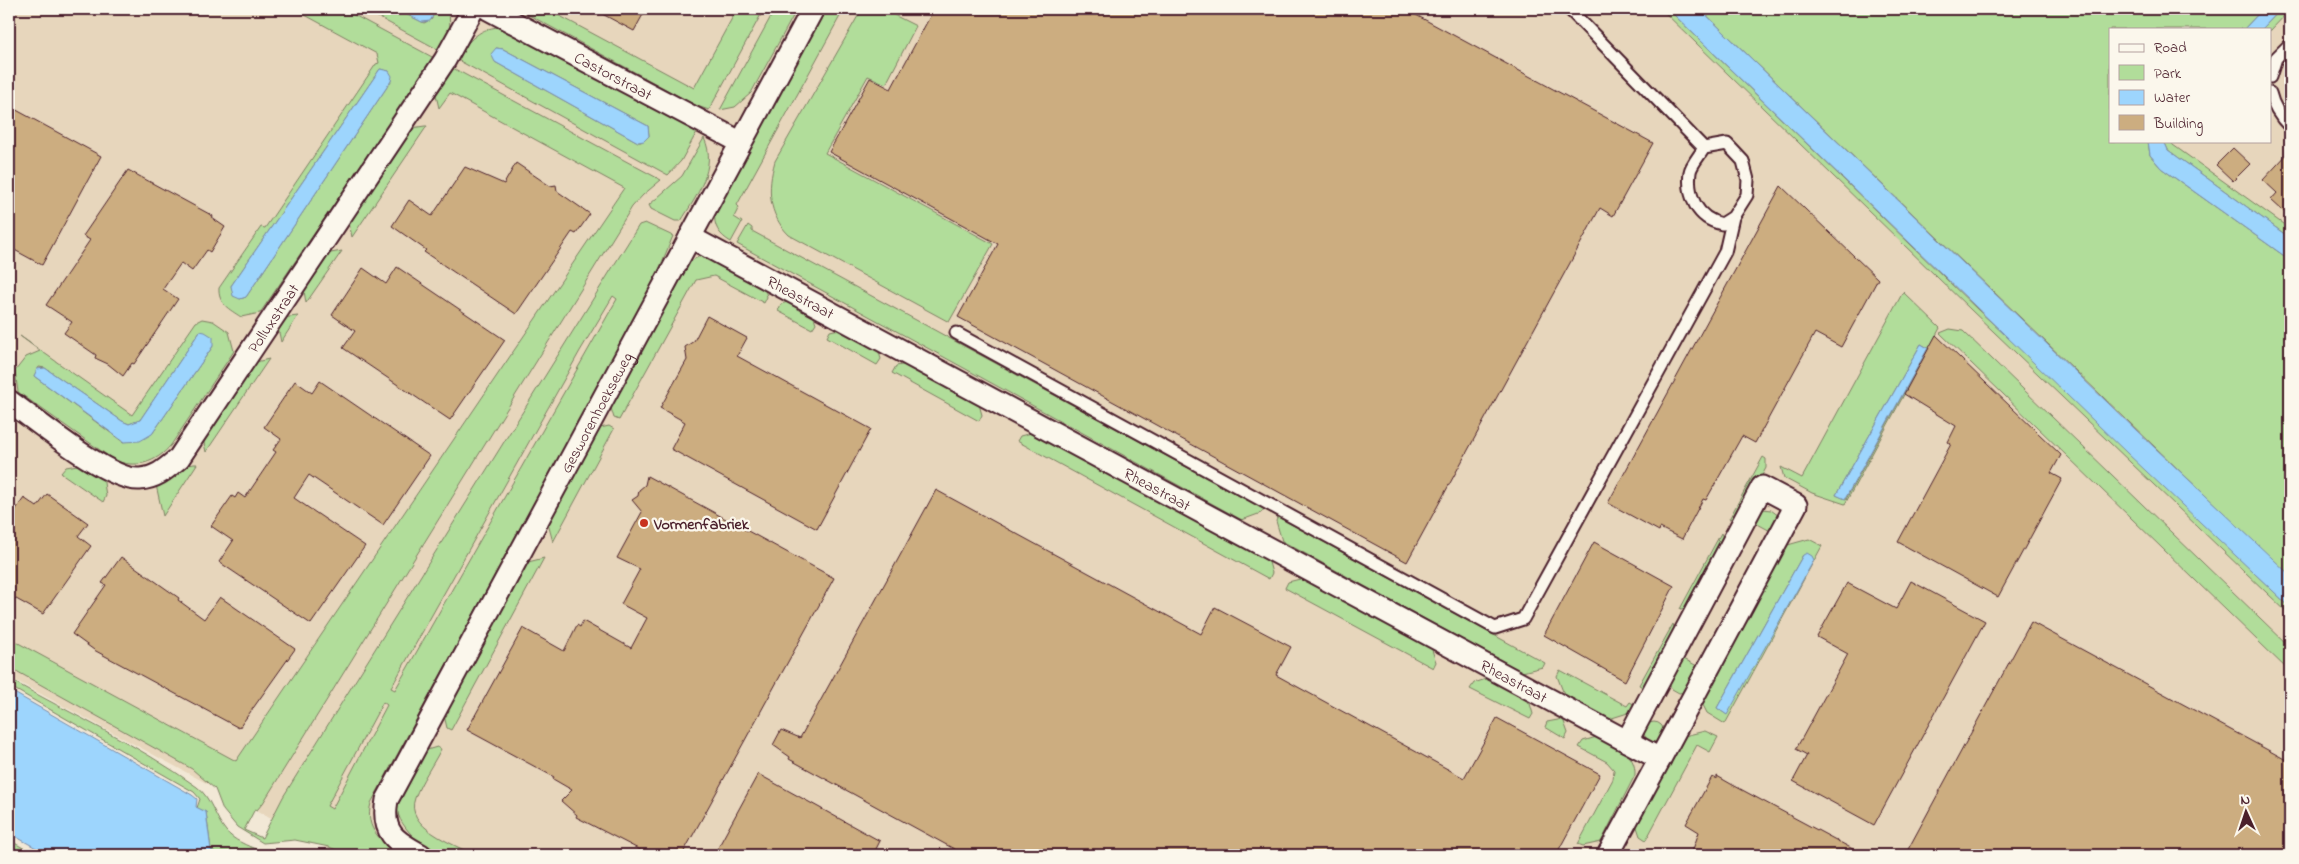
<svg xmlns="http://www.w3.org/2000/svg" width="2299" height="864" font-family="'Indie Flower',sans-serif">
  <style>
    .built { fill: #e7d6bc; fill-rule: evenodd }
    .green { fill: #b1dd9a; stroke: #7e7e62; fill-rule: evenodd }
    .water { fill: #9dd5fd; stroke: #7c8ca9 }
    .building { fill: #ccad80; stroke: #4a1f2b }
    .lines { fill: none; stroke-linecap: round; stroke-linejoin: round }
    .service-casing { stroke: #4a1f2b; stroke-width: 15 }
    .minor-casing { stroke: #4a1f2b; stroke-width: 25 }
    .service { stroke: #fbf7ec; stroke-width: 11 }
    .minor { stroke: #fbf7ec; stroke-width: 21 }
    .poi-dot { fill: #c8321e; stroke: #fbf7ec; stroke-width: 2 }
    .labels { text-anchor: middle; stroke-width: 4.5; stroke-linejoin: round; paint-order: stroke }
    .street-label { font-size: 16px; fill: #4a1f2b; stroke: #fbf7ec }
    .poi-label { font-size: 16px; font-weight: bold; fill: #4a1f2b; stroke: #fbf7ec; text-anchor: start }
  </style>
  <rect width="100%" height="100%" fill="#f2e8d6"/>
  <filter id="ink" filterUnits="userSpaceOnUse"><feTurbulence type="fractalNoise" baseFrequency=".02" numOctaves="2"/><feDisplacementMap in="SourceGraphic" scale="10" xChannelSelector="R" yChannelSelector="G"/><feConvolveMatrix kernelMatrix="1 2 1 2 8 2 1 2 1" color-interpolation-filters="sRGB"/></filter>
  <g filter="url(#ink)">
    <path class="built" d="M9,9H2290V855H340L9,677ZM2110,29H2270V141H2110Z"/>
    <g class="green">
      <path d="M294,9H343L434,58L260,313L241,317C229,309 218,304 219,288L261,227L265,228L376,64L379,63L377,54ZM380,69L389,71L391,81L246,297L240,299L231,286Z"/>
      <polygon points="363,9 396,9 424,23 432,19 432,9 449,9 450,29 439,50"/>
      <polygon points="518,9 547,9 694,88 737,9 764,9 709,110 697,106"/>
      <polygon points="775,9 797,9 751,93 735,107 720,110"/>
      <path d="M825,9H844L737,205L739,207L734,217L742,222L731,242C719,235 713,226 715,212Z"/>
      <path d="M862,9H882L916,26L886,84L868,76L825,153L993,244L949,322L789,235C768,214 767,189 775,161Z"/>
      <polygon points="1661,9 1668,9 1978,310 2129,448 2126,452 2128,454 2131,451 2130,454 2290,607 2290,615 1971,310"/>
      <polygon points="1700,9 2263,9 2244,29 2110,29 2110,141 2148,141 2150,155 2161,168 2290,260 2290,577"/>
      <polygon points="2281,9 2290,10 2270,31 2270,29 2262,29"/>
      <path d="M504,27L698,130L681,161L668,175L456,59C468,41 480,26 504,27ZM496,48L503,49L648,126L649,136L641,142H638L495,62Z"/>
      <path d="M451,67L661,180L643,195L632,207L263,803L257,810L255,809L244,830L262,838L283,797L639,225L645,223L673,236L653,284L371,803C364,830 382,843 404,855H349L329,847L295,840L263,843L237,827L223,810L215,789L192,769L9,667V638L236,761L624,188L450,93L439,108L435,91ZM613,296L617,299L395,690L391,688L580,351ZM383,702L387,705L332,809L327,806Z"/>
      <polygon points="425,126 427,126 352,237 348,218 411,128"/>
      <path d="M704,138C718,167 696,197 681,221H675L651,209L649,205L682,176Z"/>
      <polygon points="2164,141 2171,141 2173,145 2290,229 2290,238 2168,150"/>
      <polygon points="748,225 752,228 752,231 1264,509 1261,513 1242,520 737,244"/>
      <polygon points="342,251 306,303 303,285 325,254"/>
      <polygon points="706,255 763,281 767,297 764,303 714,276 696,280 619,420 614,418 610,405 687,264 696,258"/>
      <path d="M1903,292L1940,328L1845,504L1812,493L1784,478L1781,467L1802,478ZM1921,344L1928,348L1846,499L1836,495Z"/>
      <polygon points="797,299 810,306 816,323 812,329 778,311 781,304"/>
      <polygon points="298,316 281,342 277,323 281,318"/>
      <path d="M202,319L213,321L229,332L234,351L171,445C156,463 136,469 114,460L18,392L15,371L26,357L40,351L20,336L132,415L196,322ZM200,331L213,346L152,434L123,442L34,376L39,367L45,368L122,421L129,424L140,420Z"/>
      <polygon points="848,327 876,342 881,359 877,365 827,337 830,331"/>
      <polygon points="1950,329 1963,331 2290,647 2290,672 1940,333"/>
      <polygon points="269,359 206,452 202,434 251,363"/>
      <polygon points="913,363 977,397 982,415 979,421 892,373 896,366"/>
      <polygon points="609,426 614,429 553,542 547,520 596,429"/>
      <polygon points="1039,431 1267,555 1272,573 1269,579 1017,441 1020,436"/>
      <polygon points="1763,457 1766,459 1766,468 1741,515 1729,519"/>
      <polygon points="83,464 103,476 106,496 103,502 61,473 66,467"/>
      <polygon points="194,464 197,464 163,516 156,485 178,467"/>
      <polygon points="1763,509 1771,510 1779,516 1776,534 1752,521"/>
      <polygon points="1278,517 1545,663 1543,667 1522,672 1282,541 1276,521"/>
      <polygon points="1721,533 1725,542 1689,608 1680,609"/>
      <path d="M1809,539L1822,546L1725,724L1707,713L1702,703L1784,546ZM1803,555L1727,714H1726L1717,708Z"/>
      <polygon points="544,558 451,730 447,728 443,711 524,563"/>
      <polygon points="1308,577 1430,644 1436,662 1433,668 1285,588 1288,582"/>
      <polygon points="1673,624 1676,633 1646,689 1639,685"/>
      <polygon points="1678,656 1703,669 1686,692 1679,693 1672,689 1668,683"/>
      <polygon points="1560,670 1627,706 1630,702 1637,706 1634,711 1609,719 1564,694 1557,676"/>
      <polygon points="1492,677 1528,697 1533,714 1530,719 1470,689 1474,683"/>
      <path d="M9,679C71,714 139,745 197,787C211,797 215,818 226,831C233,840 248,846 258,850C279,858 301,848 322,855H220L211,850L206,812L197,808L200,799L194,792L9,686Z"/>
      <polygon points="1563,719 1568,733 1565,739 1545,727 1547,722"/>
      <circle cx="1654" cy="732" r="10"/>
      <polygon points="1705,731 1718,737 1710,752 1697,745 1646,840 1640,836 1635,821 1680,737"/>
      <path d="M1600,736C1617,746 1636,753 1635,775L1601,842L1583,846L1578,844L1613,779L1614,770L1607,762L1579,747L1583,741Z"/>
      <path d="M437,747L441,749C433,765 421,781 415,798C404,827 454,844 474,855C465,855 455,856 446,855C427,853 393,824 397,802C400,789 415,765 420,752Z"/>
      <polygon points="9,840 36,855 22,855 9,848"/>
    </g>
    <g class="water">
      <polygon points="396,9 432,9 433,16 430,21 422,22"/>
      <polygon points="1668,9 1700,9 2136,430 2290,575 2290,607 2128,454"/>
      <polygon points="2263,9 2281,9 2262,29 2244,29"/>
      <polygon points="496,48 503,49 648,126 649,136 644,141 638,142 495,62 491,54"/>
      <polygon points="380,69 389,71 392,76 391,81 246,297 240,299 233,296 231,286"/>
      <polygon points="2148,141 2164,141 2168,150 2290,238 2290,260 2161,168 2150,155"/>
      <polygon points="200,331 205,332 213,337 213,346 152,434 140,441 124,442 34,376 37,369 45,368 122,421 129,424 140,420"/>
      <polygon points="1921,344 1928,348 1845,499 1836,495"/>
      <polygon points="1807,553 1812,556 1814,560 1727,715 1717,708 1803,555"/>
      <polygon points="9,690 192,795 197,799 196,807 206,812 211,850 220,855 49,855 9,833"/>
    </g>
    <g class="building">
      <polygon points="593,9 646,9 634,31"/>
      <polygon points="934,9 1405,9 1653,143 1613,216 1600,208 1407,562 958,317 998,244 829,152 870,78 891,89"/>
      <polygon points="9,106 101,156 42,265 9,247"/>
      <polygon points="2233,148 2250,164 2233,181 2216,165"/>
      <polygon points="2290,151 2290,207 2289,205 2283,211 2271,200 2277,193 2263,180"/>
      <polygon points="516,163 550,186 556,185 557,191 590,214 576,234 572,232 516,314 424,252 426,250 392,226 409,200 432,216 465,167 504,184"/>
      <polygon points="128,170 213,216 212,218 225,227 210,252 207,250 192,271 181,263 163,289 178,299 134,364 132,363 123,376 108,364 95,358 96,355 64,333 72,322 46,305 90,240 83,236"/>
      <polygon points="1781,186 1878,279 1841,347 1815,333 1755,443 1742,436 1706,500 1703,499 1682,539 1660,528 1659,531 1608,503"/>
      <polygon points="397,267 505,340 450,420 343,348 355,331 332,315 363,268 386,284"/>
      <polygon points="707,316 747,338 737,356 871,429 817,529 671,449 685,422 660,408 687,360 685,347 694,341"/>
      <polygon points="1936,335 2061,455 2051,473 2062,479 1998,597 1898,542 1951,444 1948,442 1956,426 1904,394"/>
      <polygon points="295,381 312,393 320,381 430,456 383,525 309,475 294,498 365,546 311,624 219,562 233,541 211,526 232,496 235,498 238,493 245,498 276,452 273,450 281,439 264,427"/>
      <polygon points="647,476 834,578 682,855 650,855 576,817 577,815 561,801 572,790 553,779 554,777 467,730 523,628 564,651 577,625 580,627 583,621 631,648 647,618 621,604 640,569 617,558 642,512 632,500 638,496 639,490 645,485"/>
      <polygon points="936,490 1201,634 1215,607 1291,647 1276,675 1464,778 1497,718 1600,774 1556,855 965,855 789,759 790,757 773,745 781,730 800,738"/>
      <polygon points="47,494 88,523 78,536 91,546 43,614 9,595 9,519 24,498 37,507"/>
      <polygon points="1594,542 1674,586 1625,681 1544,635"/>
      <polygon points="121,557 179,598 178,600 204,619 220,597 295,649 239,728 94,650 72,634 106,585 102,583"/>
      <polygon points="1911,581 1985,621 1874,825 1793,781 1807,755 1796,749 1848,654 1817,637 1847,583 1896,609"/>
      <polygon points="2031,622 2290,762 2290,855 1905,855"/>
      <polygon points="758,774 880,841 873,855 714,855"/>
      <polygon points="1717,776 1731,784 1864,855 1691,855 1699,832 1686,824 1712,777 1717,779"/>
    </g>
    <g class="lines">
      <g class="service-casing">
        <g id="service">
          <polyline points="1569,9 1704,148"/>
          <polyline points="2270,77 2276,58 2290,44"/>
          <path d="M2270,93C2273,106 2280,117 2290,127"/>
          <path d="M956,333L1495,628L1523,619L1725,252L1733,217L1747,195L1748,180L1743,161L1727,144L1704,148C1700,155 1691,165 1690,172C1687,196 1697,219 1722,224L1733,217"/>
        </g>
      </g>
      <g class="minor-casing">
        <g id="minor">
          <path id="s1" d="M488,9L740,142"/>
          <path id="s2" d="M690,237L1660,759L1608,855"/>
          <path id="s3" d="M9,401C36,420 110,482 140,479C157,478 167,468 179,458L445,60L473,9"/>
          <polyline points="1627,741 1762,487 1796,505 1660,759"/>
          <path id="s4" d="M421,855C395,841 381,833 387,800L813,9"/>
        </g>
      </g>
      <use href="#service" class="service"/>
      <use href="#minor" class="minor"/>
    </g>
  </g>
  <circle class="poi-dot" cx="644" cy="523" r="5"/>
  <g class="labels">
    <g class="street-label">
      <text dy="6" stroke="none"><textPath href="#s1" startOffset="142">Castorstraat</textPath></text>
      <text dy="6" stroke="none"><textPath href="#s2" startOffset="126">Rheastraat</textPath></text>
      <text dy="6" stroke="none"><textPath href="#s3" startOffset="368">Polluxstraat</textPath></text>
      <text dy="6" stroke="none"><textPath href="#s4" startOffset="512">Gesworenhoekseweg</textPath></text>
      <text dy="6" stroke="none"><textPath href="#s2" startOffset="531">Rheastraat</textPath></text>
      <text dy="6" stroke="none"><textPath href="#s2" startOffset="936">Rheastraat</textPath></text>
    </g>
    <g class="poi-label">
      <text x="654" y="529">Vormenfabriek</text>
    </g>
  </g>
  <rect width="2299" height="864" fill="none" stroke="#fbf7ec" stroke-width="30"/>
  <rect x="15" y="15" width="2269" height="834" fill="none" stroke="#4a1f2b" stroke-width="2" filter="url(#ink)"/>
  <rect x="2109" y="28" width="162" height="115" fill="#fbf7ec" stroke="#b4a19f"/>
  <rect x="2119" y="44" width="25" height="8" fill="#fbf7ec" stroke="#b4a19f"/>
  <text x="2154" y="52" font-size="15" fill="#4a1f2b">Road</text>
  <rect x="2119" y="65" width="25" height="15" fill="#b1dd9a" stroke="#b4a19f"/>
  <text x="2154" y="78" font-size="15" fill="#4a1f2b">Park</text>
  <rect x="2119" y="90" width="25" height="15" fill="#9dd5fd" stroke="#b4a19f"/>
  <text x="2154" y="102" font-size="15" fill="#4a1f2b">Water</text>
  <rect x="2119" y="115" width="25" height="15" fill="#ccad80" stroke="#b4a19f"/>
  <text x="2154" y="128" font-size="15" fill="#4a1f2b">Building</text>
  <g transform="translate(2246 812) rotate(357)" stroke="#fbf7ec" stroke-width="4" paint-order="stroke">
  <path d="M0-4L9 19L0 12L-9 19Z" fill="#4a1f2b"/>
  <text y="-8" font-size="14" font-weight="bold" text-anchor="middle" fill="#4a1f2b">N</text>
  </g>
</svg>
